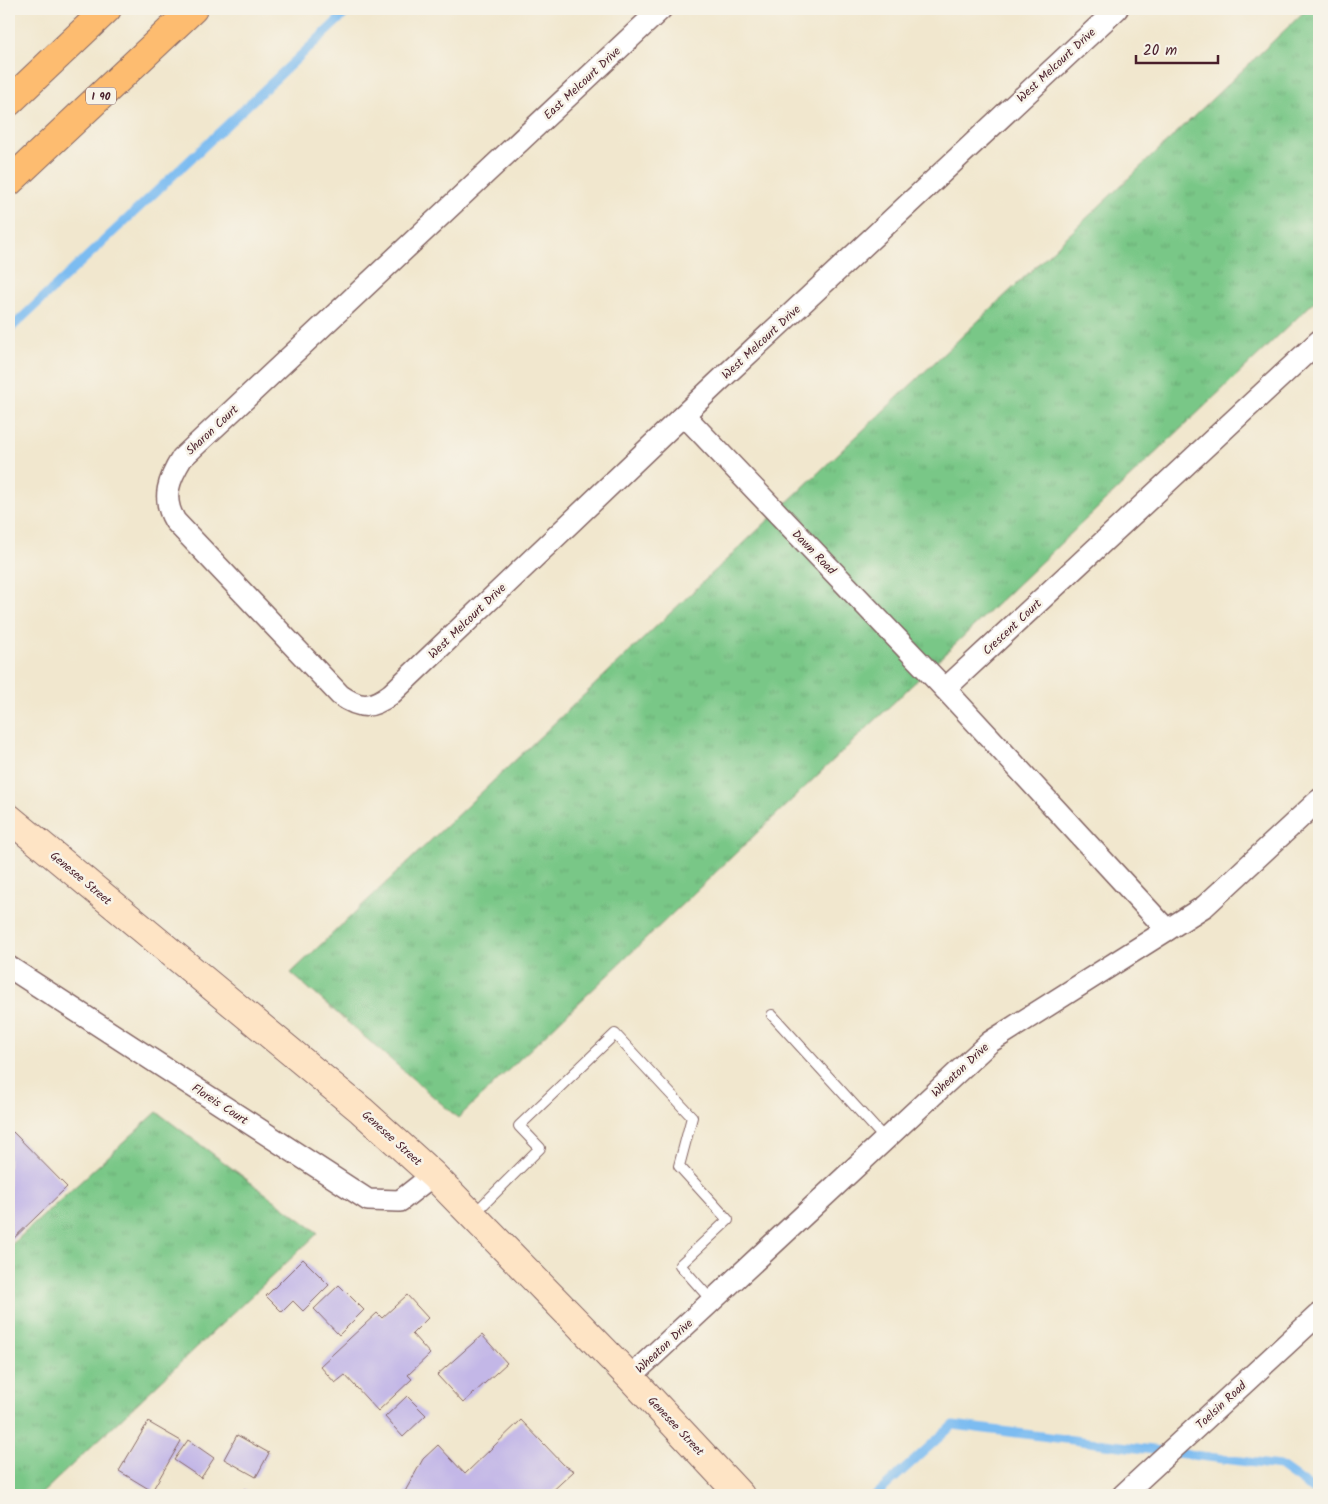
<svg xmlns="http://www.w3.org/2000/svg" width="1328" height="1504" font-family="Kalam,sans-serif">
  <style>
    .grass { fill: url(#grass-tufts); stroke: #627359 }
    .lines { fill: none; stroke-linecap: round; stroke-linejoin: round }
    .stream { stroke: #7cbcf1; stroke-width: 9 }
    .building { fill: #c3b7e7 }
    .service-casing { stroke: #846564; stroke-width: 12 }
    .minor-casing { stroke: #846564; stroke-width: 24 }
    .secondary-casing { stroke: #846564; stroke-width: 30 }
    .motorway-casing { stroke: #846564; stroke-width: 30 }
    .service { stroke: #fff; stroke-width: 10 }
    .minor { stroke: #fff; stroke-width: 21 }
    .secondary { stroke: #fee4c5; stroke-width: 28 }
    .motorway { stroke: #fdbc6f; stroke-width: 28 }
    .labels { text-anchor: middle; stroke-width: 5; stroke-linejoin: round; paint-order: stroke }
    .shield { fill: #f7f3e8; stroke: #7e5f64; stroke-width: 1 }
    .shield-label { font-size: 11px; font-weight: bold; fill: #4a1f2b }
    .street-label { font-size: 12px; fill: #4a1f2b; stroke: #f7f3e8 }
  </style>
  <defs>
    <pattern id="grass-tufts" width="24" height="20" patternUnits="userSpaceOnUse" patternTransform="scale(1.25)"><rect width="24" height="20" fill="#79c787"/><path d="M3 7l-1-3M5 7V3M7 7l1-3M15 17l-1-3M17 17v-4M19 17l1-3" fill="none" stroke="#6aaa75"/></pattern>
  </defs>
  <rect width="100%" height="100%" fill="#f7f3e8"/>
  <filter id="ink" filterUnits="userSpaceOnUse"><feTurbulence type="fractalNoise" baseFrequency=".02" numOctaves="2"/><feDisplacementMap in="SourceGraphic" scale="10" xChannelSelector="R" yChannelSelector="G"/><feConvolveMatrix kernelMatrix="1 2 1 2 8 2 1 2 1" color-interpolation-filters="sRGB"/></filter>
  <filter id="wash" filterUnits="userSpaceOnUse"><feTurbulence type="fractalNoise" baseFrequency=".0096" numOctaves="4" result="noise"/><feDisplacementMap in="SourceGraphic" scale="20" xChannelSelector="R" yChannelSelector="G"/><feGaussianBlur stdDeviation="1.12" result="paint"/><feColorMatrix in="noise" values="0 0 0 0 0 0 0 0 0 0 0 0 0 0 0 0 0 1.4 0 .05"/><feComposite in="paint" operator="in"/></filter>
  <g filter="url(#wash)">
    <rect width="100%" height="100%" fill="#f1e7ce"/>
    <g class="grass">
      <polygon points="1307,9 1319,9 1319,297 458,1118 291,973"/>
      <polygon points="157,1112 318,1233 40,1495 9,1495 9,1247"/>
    </g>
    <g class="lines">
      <g class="stream">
        <polyline points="9,330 350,9"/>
        <polyline points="876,1495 953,1425 1280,1466 1319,1494"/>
      </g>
    </g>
    <g id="blocks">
      <g class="building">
        <polygon points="13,1132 67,1187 9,1243 9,1136"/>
        <polygon points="303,1259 329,1285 303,1311 293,1301 282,1312 266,1296"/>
        <polygon points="339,1285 364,1310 339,1335 314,1309"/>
        <polygon points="407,1295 428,1318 412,1334 430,1354 408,1375 412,1379 378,1411 345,1375 335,1383 320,1366 377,1313 382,1318"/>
        <polygon points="482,1335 507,1363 463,1403 437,1375"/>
        <polygon points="407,1396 426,1415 403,1437 385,1417"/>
        <polygon points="521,1420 564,1465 574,1471 548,1495 403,1495 423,1459 438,1445 465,1474"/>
        <polygon points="148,1422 181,1441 152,1491 119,1471"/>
        <polygon points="237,1435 269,1453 256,1477 224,1459"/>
        <polygon points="188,1440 214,1458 201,1478 174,1460"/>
        <polygon points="244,1489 257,1495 242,1495"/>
      </g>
    </g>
  </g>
  <g filter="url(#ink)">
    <use href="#blocks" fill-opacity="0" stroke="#846564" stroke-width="1"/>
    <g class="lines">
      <g class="service-casing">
        <g id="service">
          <polyline points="772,1015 885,1139"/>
          <polyline points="473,1215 540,1148 519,1126 615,1034 692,1117 679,1166 728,1220 680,1265 712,1301"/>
        </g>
      </g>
      <g class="minor-casing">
        <g id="minor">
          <path d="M661,9L182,458C169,479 161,498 175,521L340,695C360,709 371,709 391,694L716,384L1117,9"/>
          <polyline points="684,415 945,689 1167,930"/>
          <polyline points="945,689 1319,341"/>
          <polyline points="9,967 368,1200 400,1201 433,1175"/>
          <polyline points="630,1377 990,1042 1205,906 1319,800"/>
          <polyline points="1123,1495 1319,1314"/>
        </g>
      </g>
      <g class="secondary-casing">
        <polyline id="secondary" points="9,818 361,1110 433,1175 630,1377 740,1495"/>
      </g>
      <g class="motorway-casing">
        <g id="motorway">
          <polyline points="9,102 107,9"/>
          <polyline points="9,182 193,9"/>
        </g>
      </g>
      <use href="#service" class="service"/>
      <use href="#minor" class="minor"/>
      <use href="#secondary" class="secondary"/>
      <use href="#motorway" class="motorway"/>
    </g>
  </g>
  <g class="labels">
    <rect class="shield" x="86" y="87.5" width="30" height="17" rx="4"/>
    <g class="shield-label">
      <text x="101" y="100">I 90</text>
    </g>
    <g class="street-label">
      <text transform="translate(1056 65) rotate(-43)" y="4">West Melcourt Drive</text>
      <text transform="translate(582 83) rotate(-43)" y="4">East Melcourt Drive</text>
      <text transform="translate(761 342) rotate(-43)" y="4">West Melcourt Drive</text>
      <text transform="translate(212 430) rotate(-43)" y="4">Sharon Court</text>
      <text transform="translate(814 552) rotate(46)" y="4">Dawn Road</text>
      <text transform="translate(467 621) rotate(-44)" y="4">West Melcourt Drive</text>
      <text transform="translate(1012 627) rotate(-43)" y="4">Crescent Court</text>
      <text transform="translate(81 878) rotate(40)" y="4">Genesee Street</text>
      <text transform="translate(960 1070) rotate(-43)" y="4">Wheaton Drive</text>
      <text transform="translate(220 1104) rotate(33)" y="4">Floreis Court</text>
      <text transform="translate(392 1138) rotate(42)" y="4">Genesee Street</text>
      <text transform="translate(664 1346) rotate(-43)" y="4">Wheaton Drive</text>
      <text transform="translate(1221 1405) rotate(-43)" y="4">Toelsin Road</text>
      <text transform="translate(676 1426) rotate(47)" y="4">Genesee Street</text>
    </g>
  </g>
  <rect width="1328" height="1504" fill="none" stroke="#f7f3e8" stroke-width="30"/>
  <path d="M1136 55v8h82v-8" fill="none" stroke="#4a1f2b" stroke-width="2.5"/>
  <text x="1143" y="55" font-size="15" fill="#4a1f2b" stroke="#f7f3e8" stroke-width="4" paint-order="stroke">20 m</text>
</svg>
